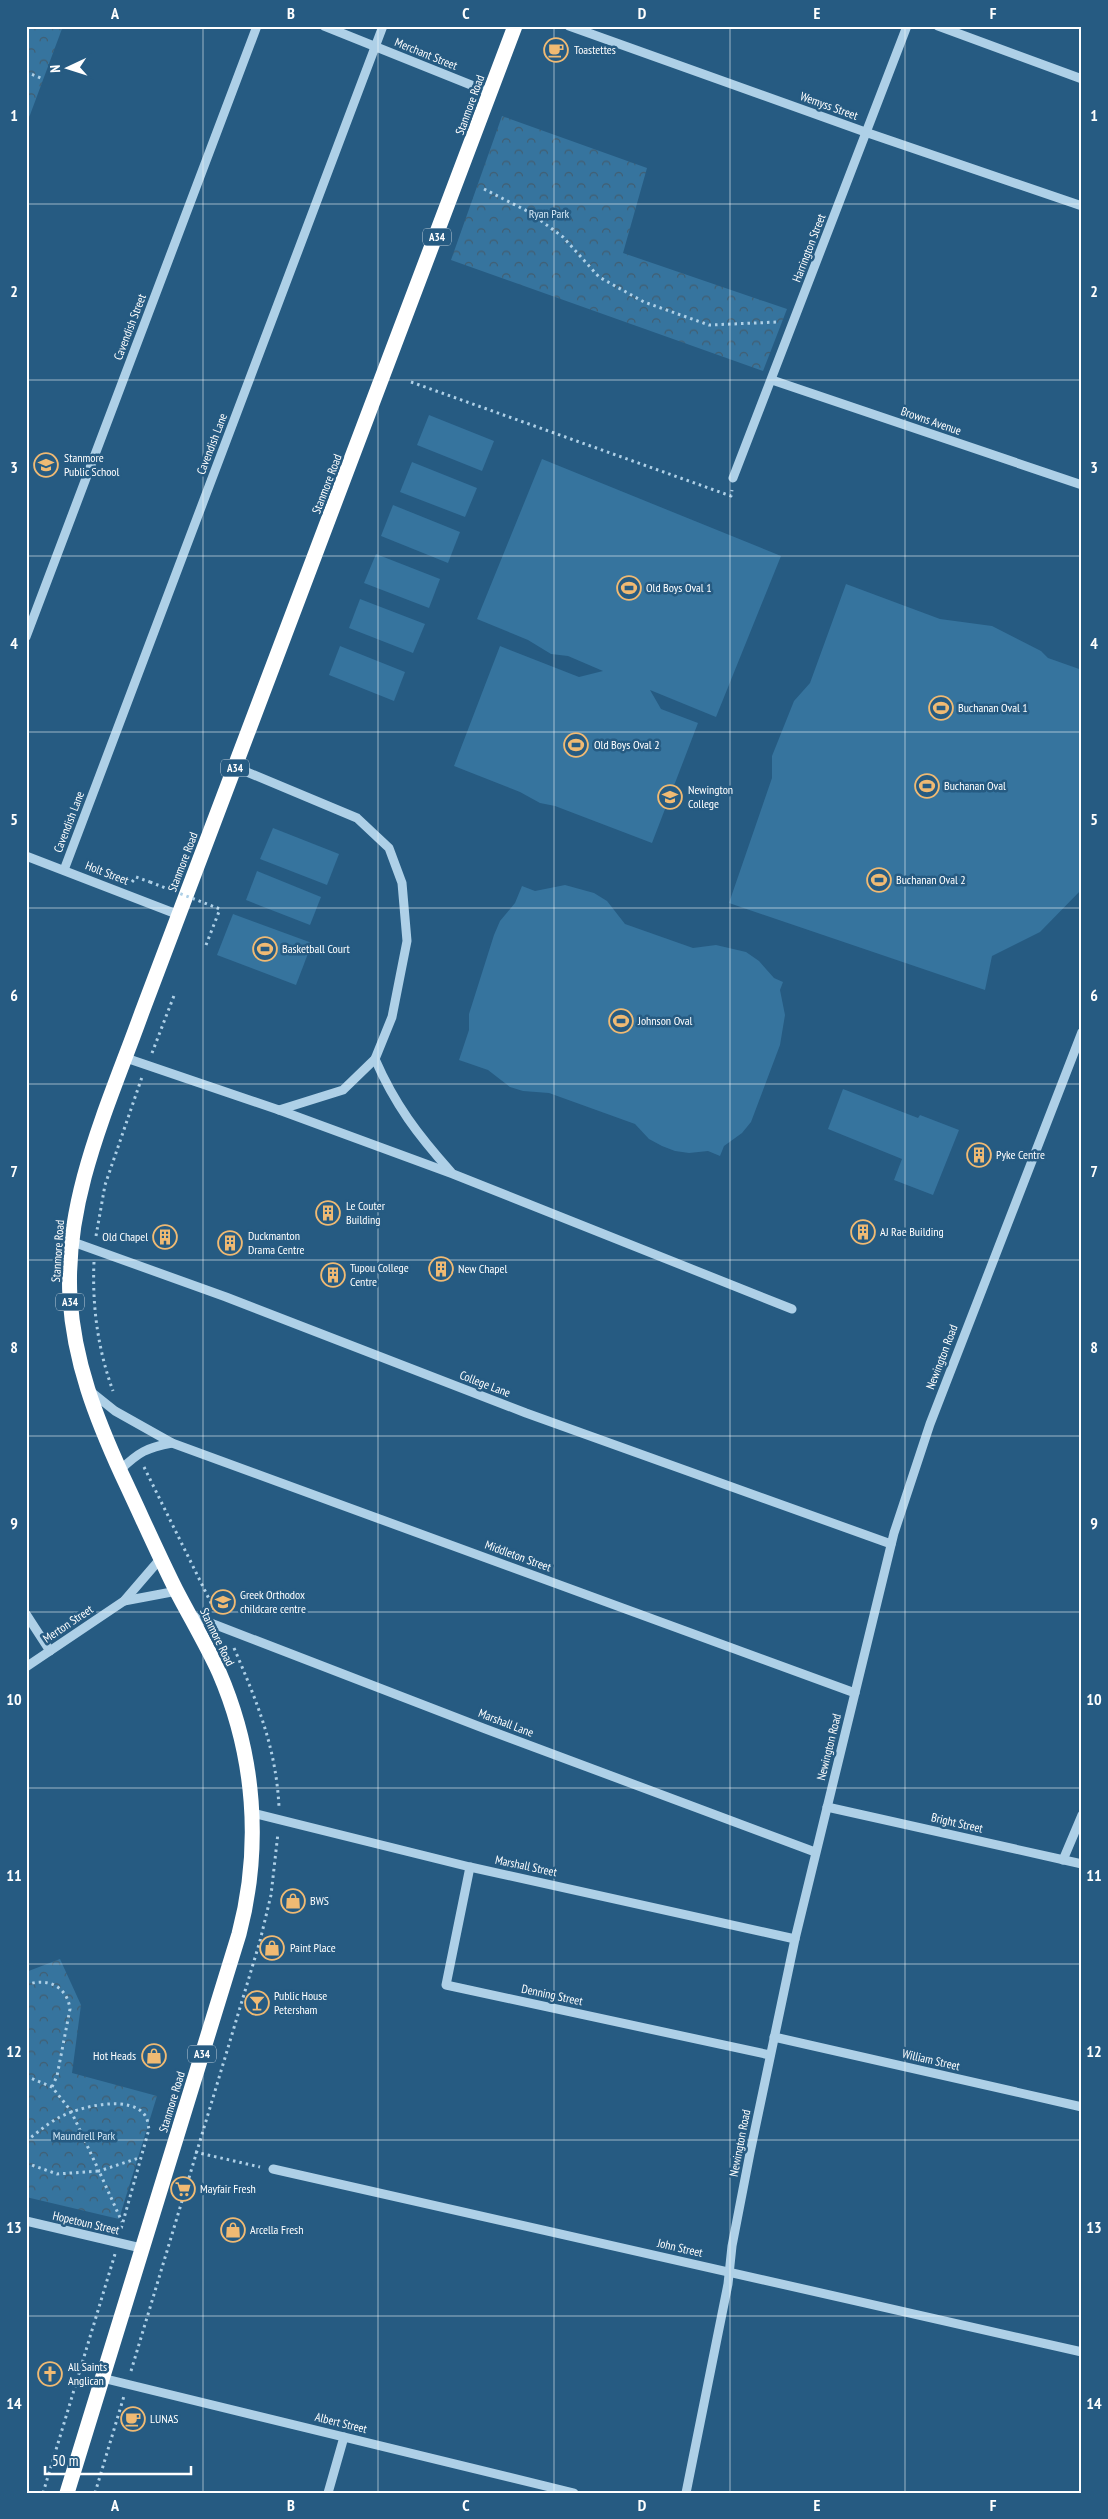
<svg xmlns="http://www.w3.org/2000/svg" width="1108" height="2519" font-family="'PT Sans Narrow',sans-serif">
  <style>
    .grass { fill: #36749e }
    .park { fill: url(#park-crowns) }
    .lines { fill: none; stroke-linecap: round; stroke-linejoin: round }
    .path { stroke: #aed0e7; stroke-width: 3; stroke-dasharray: 2.5 4; stroke-linecap: butt }
    .minor { stroke: #aed0e7; stroke-width: 9 }
    .highway { stroke: #fff; stroke-width: 15 }
    .path-bridge { stroke: #aed0e7; stroke-width: 3; stroke-dasharray: 2.5 4; stroke-linecap: butt }
    .grid { fill: none; stroke: #fff; stroke-width: 1; stroke-opacity: 0.55 }
    .labels { text-anchor: middle; stroke-width: 5; stroke-linejoin: round; paint-order: stroke }
    .shield { fill: #265b82; stroke: #beceda; stroke-width: 1 }
    .shield-label { font-size: 11px; font-weight: bold; fill: #fff }
    .poi-label { font-size: 12px; fill: #fff; stroke: #265b82; text-anchor: start }
    .street-label { font-size: 12px; fill: #fff; stroke: #265b82 }
    .park-label { font-size: 12px; fill: #d2e7f6; stroke: #265b82 }
    .neatline { fill: none; stroke: #fff; stroke-width: 2 }
    .grid-label { font-size: 16px; text-anchor: middle; font-weight: bold; fill: #fff }
  </style>
  <defs>
    <pattern id="park-crowns" width="20" height="18" patternUnits="userSpaceOnUse" patternTransform="scale(1.25)"><rect width="20" height="18" fill="#36749e"/><path d="M2 6a3 3 0 1 1 6 0M12 15a3 3 0 1 1 6 0" fill="none" stroke="#425e71"/></pattern>
  </defs>
  <rect width="100%" height="100%" fill="#265b82"/>
  <g class="grass">
    <polygon points="429,415 494,441 482,471 417,445"/>
    <polygon points="542,459 781,556 716,717 650,690 661,709 698,723 652,843 555,806 540,803 520,792 454,766 500,646 579,677 603,671 568,656 551,654 528,640 477,619"/>
    <polygon points="412,462 477,488 465,517 400,492"/>
    <polygon points="393,505 460,532 448,563 381,536"/>
    <polygon points="376,554 440,579 429,608 364,583"/>
    <polygon points="846,584 940,619 992,626 1041,651 1048,658 1082,670 1082,889 1040,932 992,956 985,990 729,903 772,778 772,756 794,701 810,683"/>
    <polygon points="360,599 425,624 413,653 349,628"/>
    <polygon points="340,646 405,672 394,701 329,675"/>
    <polygon points="273,828 339,854 327,885 260,859"/>
    <polygon points="257,871 321,897 310,925 246,900"/>
    <polygon points="565,885 594,893 607,901 625,924 693,948 716,945 746,952 759,961 774,978 783,982 780,990 785,1015 780,1045 751,1122 742,1133 724,1146 720,1156 708,1151 689,1153 675,1151 662,1146 649,1139 635,1124 549,1093 523,1091 510,1087 488,1070 459,1060 469,1030 469,1014 494,935 500,921 515,903 522,886 535,891"/>
    <polygon points="233,914 312,943 296,985 217,955"/>
    <polygon points="843,1089 918,1118 920,1115 959,1130 933,1195 894,1180 902,1159 828,1129"/>
  </g>
  <g class="park">
    <polygon points="26,26 63,26 27,123 26,123"/>
    <polygon points="502,116 647,168 623,253 787,309 763,371 451,260"/>
    <polygon points="60,1959 81,2005 72,2073 157,2096 119,2219 26,2197 26,1972"/>
  </g>
  <g class="lines">
    <g class="path">
      <polyline points="26,72 43,79"/>
      <polyline points="484,189 529,212 563,237 599,277 644,302 709,325 778,322"/>
      <polyline points="411,382 731,496 732,490"/>
      <polyline points="132,882 136,877 150,882"/>
      <polyline points="206,945 220,909"/>
      <polyline points="152,1053 175,993"/>
      <polyline points="96,1236 105,1185 142,1077"/>
      <path d="M94,1262C92,1306 98,1350 113,1391"/>
      <polyline points="144,1467 214,1609"/>
      <path d="M234,1648C257,1702 276,1747 279,1807"/>
      <path d="M26,1985C47,1977 67,1986 70,2009L57,2076L52,2087"/>
      <polyline points="26,2076 52,2087 71,2111 99,2171 139,2158"/>
      <path d="M26,2141C37,2133 47,2124 58,2118C77,2107 133,2093 146,2117C148,2120 148,2126 149,2129L121,2229"/>
      <polyline points="195,2152 260,2167"/>
      <polyline points="26,2163 57,2174 99,2171 122,2222"/>
      <polyline points="131,2371 260,1941 271,1895 278,1833"/>
      <polyline points="43,2493 115,2254"/>
      <polyline points="95,2493 124,2396"/>
    </g>
    <g class="minor">
      <polyline points="324,26 491,93"/>
      <polyline points="569,26 868,133 1082,206"/>
      <polyline points="938,26 1082,79"/>
      <polyline points="772,380 1082,485"/>
      <polyline points="733,478 907,26"/>
      <polyline points="26,637 257,26"/>
      <polyline points="26,856 179,915"/>
      <polyline points="64,870 383,26"/>
      <polyline points="126,1058 279,1110 343,1090 375,1059 392,1017 407,941 402,883 389,848 357,818 235,767"/>
      <path d="M375,1059C395,1105 418,1135 451,1172"/>
      <polyline points="279,1110 453,1174 792,1309"/>
      <polyline points="73,1242 226,1297 526,1413 891,1544"/>
      <polyline points="90,1391 115,1411 172,1443 855,1693"/>
      <path d="M120,1470C139,1452 146,1448 172,1443"/>
      <polyline points="124,1601 177,1591"/>
      <polyline points="26,1614 50,1651"/>
      <polyline points="190,1615 483,1728 815,1852"/>
      <polyline points="26,1667 124,1601 161,1558"/>
      <polyline points="827,1807 1082,1864"/>
      <polyline points="253,1813 470,1867 795,1939"/>
      <polyline points="1063,1860 1082,1815"/>
      <polyline points="470,1867 446,1985 770,2055"/>
      <polyline points="774,2037 1082,2107"/>
      <polyline points="273,2169 1082,2352"/>
      <polyline points="26,2221 141,2248"/>
      <polyline points="102,2378 574,2493"/>
      <polyline points="328,2493 344,2437"/>
      <polyline points="686,2493 728,2284 732,2246 750,2153 795,1939 894,1533 930,1424 1082,1032"/>
    </g>
    <path class="highway" d="M67,2493L239,1934C262,1847 255,1755 219,1672C206,1644 190,1617 176,1590C157,1552 140,1513 122,1475C96,1418 74,1362 70,1298C64,1198 109,1104 142,1012L515,26"/>
    <polyline class="path-bridge" points="150,882 220,909"/>
  </g>
  <path class="grid" d="M203,26V2493M378,26V2493M554,26V2493M730,26V2493M905,26V2493M26,204H1082M26,380H1082M26,556H1082M26,732H1082M26,908H1082M26,1084H1082M26,1260H1082M26,1436H1082M26,1612H1082M26,1788H1082M26,1964H1082M26,2140H1082M26,2316H1082"/>
  <defs>
    <g id="cafe-ring" transform="scale(1.25)"><circle r="9.5" fill="#265b82" stroke="#f0ba73" stroke-width="1.5"/><path d="M-5.5-4.5H6V0H3Q3 3.5 0 3.5H-2.5Q-5.5 3.5-5.5 0ZM3-3.2v2h1.7v-2ZM-6 4.5H4V6H-6Z" fill="#f0ba73"/></g>
    <g id="school-ring" transform="scale(1.25)"><circle r="9.5" fill="#265b82" stroke="#f0ba73" stroke-width="1.5"/><path d="M0-5L7-2L0 1L-7-2ZM-4 1L0 2.5L4 1V4Q0 6-4 4Z" fill="#f0ba73"/></g>
    <g id="stadium-ring" transform="scale(1.25)"><circle r="9.5" fill="#265b82" stroke="#f0ba73" stroke-width="1.5"/><path d="M0-5a6.5 5 0 1 0 0 10a6.5 5 0 1 0 0-10ZM-3.5-1.8h7v3.6h-7Z" fill="#f0ba73"/></g>
    <g id="building-ring" transform="scale(1.25)"><circle r="9.5" fill="#265b82" stroke="#f0ba73" stroke-width="1.5"/><path d="M-4-6H4V6H1V3H-1V6H-4ZM-2.5-4.3h1.7v1.8h-1.7ZM.8-4.3h1.7v1.8H.8ZM-2.5-1h1.7V.8h-1.7ZM.8-1h1.7V.8H.8Z" fill="#f0ba73"/></g>
    <g id="shop-ring" transform="scale(1.25)"><circle r="9.5" fill="#265b82" stroke="#f0ba73" stroke-width="1.5"/><path d="M-5-2.5h2.3a2.7 3.5 0 0 1 5.4 0H5L5.5 6h-11ZM-1.5-2.5h3a1.5 2.3 0 0 0-3 0Z" fill="#f0ba73"/></g>
    <g id="bar-ring" transform="scale(1.25)"><circle r="9.5" fill="#265b82" stroke="#f0ba73" stroke-width="1.5"/><path d="M-6-5H6L.8 .8V4.5H3.5V6h-7V4.5H-.8V.8Z" fill="#f0ba73"/></g>
    <g id="supermarket-ring" transform="scale(1.25)"><circle r="9.5" fill="#265b82" stroke="#f0ba73" stroke-width="1.5"/><path d="M-6-5.5h2.5l.6 2H6L4.5 2H-2.5L-4.4-4H-6ZM-1.5 3.2a1.3 1.3 0 1 0 .1 0ZM3 3.2a1.3 1.3 0 1 0 .1 0Z" fill="#f0ba73"/></g>
    <g id="church-ring" transform="scale(1.25)"><circle r="9.5" fill="#265b82" stroke="#f0ba73" stroke-width="1.5"/><path d="M-1.2-6h2.4v3.5h3.3v2.4h-3.3V6h-2.4V-.1h-3.3v-2.4h3.3Z" fill="#f0ba73"/></g>
  </defs>
  <g fill-rule="evenodd">
    <use href="#cafe-ring" x="556" y="50"/>
    <use href="#school-ring" x="46" y="465"/>
    <use href="#stadium-ring" x="629" y="588"/>
    <use href="#stadium-ring" x="941" y="708"/>
    <use href="#stadium-ring" x="576" y="745"/>
    <use href="#stadium-ring" x="927" y="786"/>
    <use href="#school-ring" x="670" y="797"/>
    <use href="#stadium-ring" x="879" y="880"/>
    <use href="#stadium-ring" x="265" y="949"/>
    <use href="#stadium-ring" x="621" y="1021"/>
    <use href="#building-ring" x="979" y="1155"/>
    <use href="#building-ring" x="328" y="1213"/>
    <use href="#building-ring" x="863" y="1232"/>
    <use href="#building-ring" x="165" y="1237"/>
    <use href="#building-ring" x="230" y="1243"/>
    <use href="#building-ring" x="441" y="1269"/>
    <use href="#building-ring" x="333" y="1275"/>
    <use href="#school-ring" x="223" y="1602"/>
    <use href="#shop-ring" x="293" y="1901"/>
    <use href="#shop-ring" x="272" y="1948"/>
    <use href="#bar-ring" x="257" y="2003"/>
    <use href="#shop-ring" x="154" y="2056"/>
    <use href="#supermarket-ring" x="183" y="2189"/>
    <use href="#shop-ring" x="233" y="2230"/>
    <use href="#church-ring" x="50" y="2374"/>
    <use href="#cafe-ring" x="133" y="2419"/>
  </g>
  <g class="labels">
    <g class="shield">
      <rect x="423" y="228.5" width="28" height="17" rx="4"/>
      <rect x="221" y="759.5" width="28" height="17" rx="4"/>
      <rect x="56" y="1293.5" width="28" height="17" rx="4"/>
      <rect x="188" y="2045.5" width="28" height="17" rx="4"/>
    </g>
    <g class="shield-label">
      <text x="437" y="241">A34</text>
      <text x="235" y="772">A34</text>
      <text x="70" y="1306">A34</text>
      <text x="202" y="2058">A34</text>
    </g>
    <g class="poi-label">
      <text x="574" y="54">Toastettes</text>
      <text x="64" y="462">Stanmore<tspan x="64" dy="14">Public School</tspan></text>
      <text x="646" y="592">Old Boys Oval 1</text>
      <text x="958" y="712">Buchanan Oval 1</text>
      <text x="594" y="749">Old Boys Oval 2</text>
      <text x="944" y="790">Buchanan Oval</text>
      <text x="688" y="794">Newington<tspan x="688" dy="14">College</tspan></text>
      <text x="896" y="884">Buchanan Oval 2</text>
      <text x="282" y="953">Basketball Court</text>
      <text x="638" y="1025">Johnson Oval</text>
      <text x="996" y="1159">Pyke Centre</text>
      <text x="346" y="1210">Le Couter<tspan x="346" dy="14">Building</tspan></text>
      <text x="880" y="1236">AJ Rae Building</text>
      <text x="248" y="1240">Duckmanton<tspan x="248" dy="14">Drama Centre</tspan></text>
      <text x="148" y="1241" text-anchor="end">Old Chapel</text>
      <text x="350" y="1272">Tupou College<tspan x="350" dy="14">Centre</tspan></text>
      <text x="458" y="1273">New Chapel</text>
      <text x="240" y="1599">Greek Orthodox<tspan x="240" dy="14">childcare centre</tspan></text>
      <text x="310" y="1905">BWS</text>
      <text x="290" y="1952">Paint Place</text>
      <text x="274" y="2000">Public House<tspan x="274" dy="14">Petersham</tspan></text>
      <text x="136" y="2060" text-anchor="end">Hot Heads</text>
      <text x="200" y="2193">Mayfair Fresh</text>
      <text x="250" y="2234">Arcella Fresh</text>
      <text x="68" y="2371">All Saints<tspan x="68" dy="14">Anglican</tspan></text>
      <text x="150" y="2423">LUNAS</text>
    </g>
    <g class="street-label">
      <text transform="translate(426 54) rotate(22)" y="4">Merchant Street</text>
      <text transform="translate(470 105) rotate(-70)" y="4">Stanmore Road</text>
      <text transform="translate(829 106) rotate(20)" y="4">Wemyss Street</text>
      <text transform="translate(809 248) rotate(-69)" y="4">Harrington Street</text>
      <text transform="translate(130 327) rotate(-69)" y="4">Cavendish Street</text>
      <text transform="translate(931 421) rotate(19)" y="4">Browns Avenue</text>
      <text transform="translate(212 444) rotate(-69)" y="4">Cavendish Lane</text>
      <text transform="translate(327 484) rotate(-69)" y="4">Stanmore Road</text>
      <text transform="translate(69 822) rotate(-69)" y="4">Cavendish Lane</text>
      <text transform="translate(183 862) rotate(-69)" y="4">Stanmore Road</text>
      <text transform="translate(107 873) rotate(21)" y="4">Holt Street</text>
      <text transform="translate(58 1251) rotate(-86)" y="4">Stanmore Road</text>
      <text transform="translate(942 1357) rotate(-69)" y="4">Newington Road</text>
      <text transform="translate(485 1384) rotate(21)" y="4">College Lane</text>
      <text transform="translate(518 1556) rotate(20)" y="4">Middleton Street</text>
      <text transform="translate(68 1624) rotate(-34)" y="4">Merton Street</text>
      <text transform="translate(217 1637) rotate(64)" y="4">Stanmore Road</text>
      <text transform="translate(506 1723) rotate(21)" y="4">Marshall Lane</text>
      <text transform="translate(829 1747) rotate(-76)" y="4">Newington Road</text>
      <text transform="translate(957 1823) rotate(13)" y="4">Bright Street</text>
      <text transform="translate(526 1866) rotate(12)" y="4">Marshall Street</text>
      <text transform="translate(552 1995) rotate(12)" y="4">Denning Street</text>
      <text transform="translate(931 2060) rotate(13)" y="4">William Street</text>
      <text transform="translate(172 2102) rotate(-73)" y="4">Stanmore Road</text>
      <text transform="translate(740 2143) rotate(-79)" y="4">Newington Road</text>
      <text transform="translate(86 2223) rotate(13)" y="4">Hopetoun Street</text>
      <text transform="translate(680 2248) rotate(13)" y="4">John Street</text>
      <text transform="translate(341 2423) rotate(14)" y="4">Albert Street</text>
    </g>
    <g class="park-label">
      <text x="549" y="218">Ryan Park</text>
      <text x="84" y="2140">Maundrell Park</text>
    </g>
  </g>
  <rect width="1108" height="2519" fill="none" stroke="#265b82" stroke-width="55"/>
  <g transform="translate(68 68) rotate(266)" stroke="#265b82" stroke-width="4" paint-order="stroke">
  <path d="M0-4L9 19L0 12L-9 19Z" fill="#ffffff"/>
  <text y="-8" font-size="14" font-weight="bold" text-anchor="middle" fill="#ffffff">N</text>
  </g>
  <path d="M45 2466v8h146v-8" fill="none" stroke="#ffffff" stroke-width="2.5"/>
  <text x="52" y="2466" font-size="15" fill="#ffffff" stroke="#265b82" stroke-width="4" paint-order="stroke">50 m</text>
  <rect x="28" y="28" width="1052" height="2464" class="neatline"/>
  <g class="grid-label">
    <text x="115" y="19">A</text>
    <text x="291" y="19">B</text>
    <text x="466" y="19">C</text>
    <text x="642" y="19">D</text>
    <text x="817" y="19">E</text>
    <text x="993" y="19">F</text>
    <text x="14" y="121">1</text>
    <text x="1094" y="121">1</text>
    <text x="14" y="297">2</text>
    <text x="1094" y="297">2</text>
    <text x="14" y="473">3</text>
    <text x="1094" y="473">3</text>
    <text x="14" y="649">4</text>
    <text x="1094" y="649">4</text>
    <text x="14" y="825">5</text>
    <text x="1094" y="825">5</text>
    <text x="14" y="1001">6</text>
    <text x="1094" y="1001">6</text>
    <text x="14" y="1177">7</text>
    <text x="1094" y="1177">7</text>
    <text x="14" y="1353">8</text>
    <text x="1094" y="1353">8</text>
    <text x="14" y="1529">9</text>
    <text x="1094" y="1529">9</text>
    <text x="14" y="1705">10</text>
    <text x="1094" y="1705">10</text>
    <text x="14" y="1881">11</text>
    <text x="1094" y="1881">11</text>
    <text x="14" y="2057">12</text>
    <text x="1094" y="2057">12</text>
    <text x="14" y="2233">13</text>
    <text x="1094" y="2233">13</text>
    <text x="14" y="2409">14</text>
    <text x="1094" y="2409">14</text>
    <text x="115" y="2511">A</text>
    <text x="291" y="2511">B</text>
    <text x="466" y="2511">C</text>
    <text x="642" y="2511">D</text>
    <text x="817" y="2511">E</text>
    <text x="993" y="2511">F</text>
  </g>
</svg>
